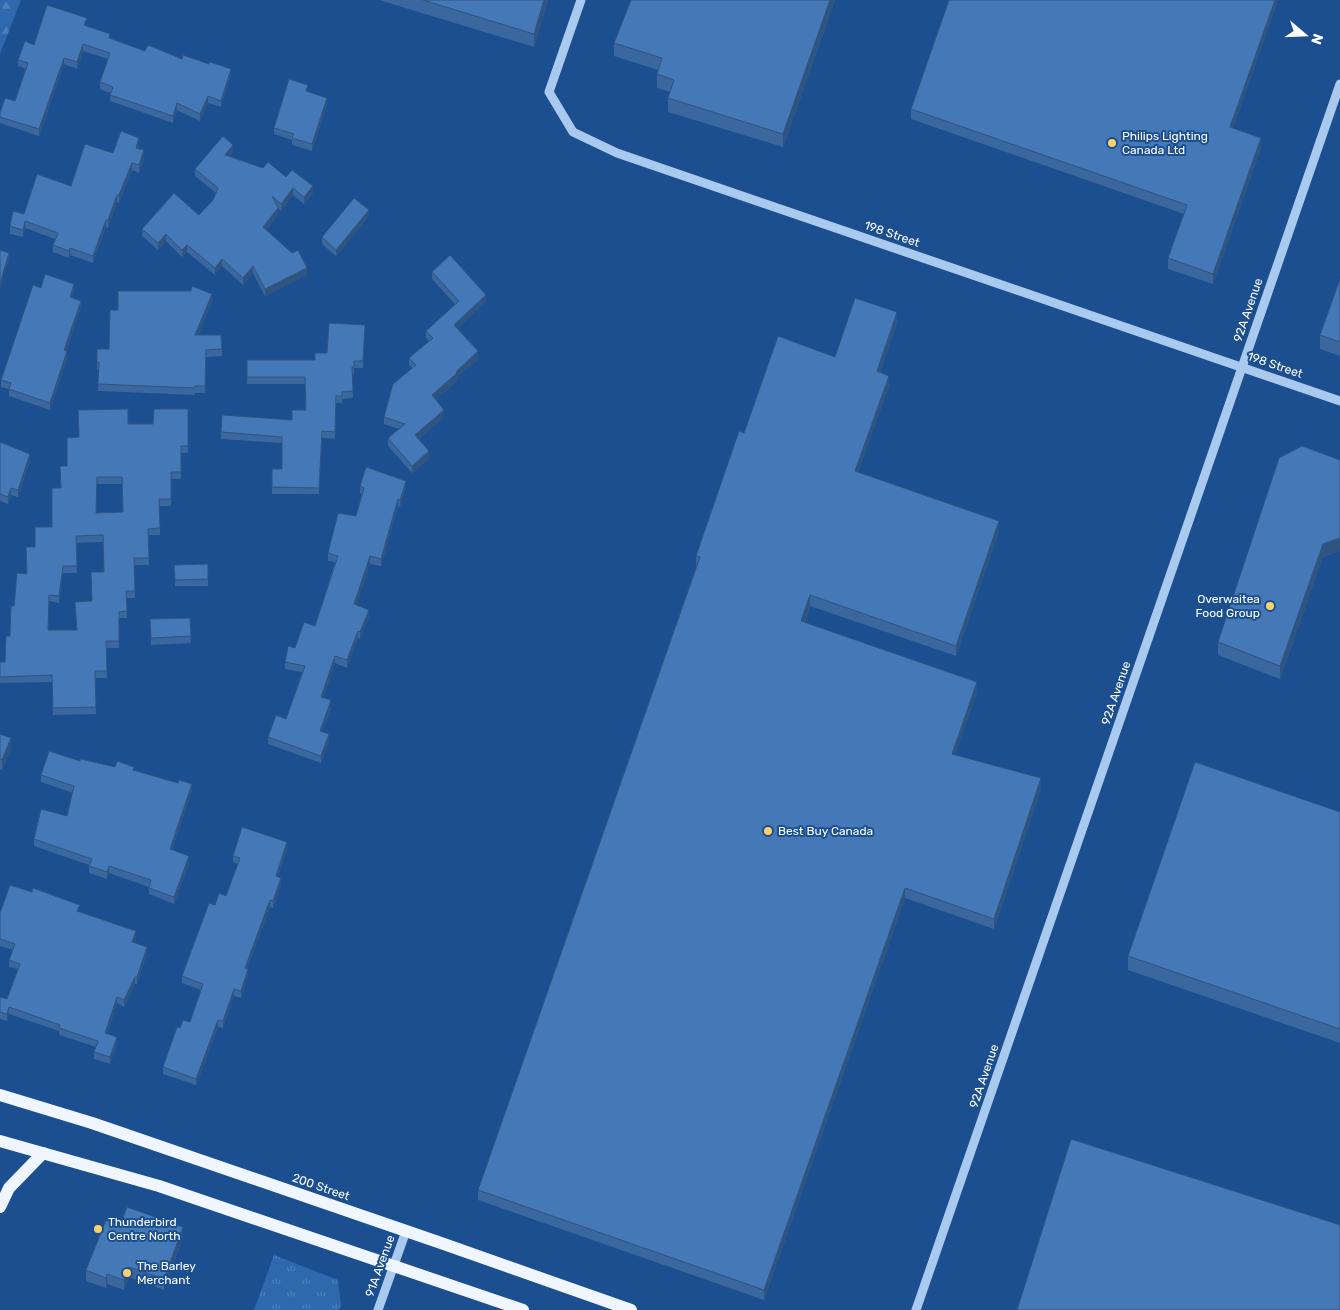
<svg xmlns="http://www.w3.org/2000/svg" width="1340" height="1310" font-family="Rubik,sans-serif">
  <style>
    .grass { fill: url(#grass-tufts) }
    .forest { fill: url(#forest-firs) }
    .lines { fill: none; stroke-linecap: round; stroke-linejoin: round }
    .minor { stroke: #a9c9ee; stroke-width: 9 }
    .major { stroke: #f0f6ff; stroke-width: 12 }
    .wall { fill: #3a679d; fill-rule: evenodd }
    .shaded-wall { fill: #305480 }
    .building { fill: #4478b7; stroke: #305480; fill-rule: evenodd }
    .poi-dot { fill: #ffd166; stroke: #1b4f8f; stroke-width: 2 }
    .labels { text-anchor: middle; stroke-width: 4; stroke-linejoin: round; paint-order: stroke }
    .poi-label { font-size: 12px; fill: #fff; stroke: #1b4f8f; text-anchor: start }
    .street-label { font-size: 12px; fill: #fff; stroke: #1b4f8f }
  </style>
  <defs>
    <pattern id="grass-tufts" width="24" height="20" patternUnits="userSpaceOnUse" patternTransform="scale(1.25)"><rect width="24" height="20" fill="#2e69ad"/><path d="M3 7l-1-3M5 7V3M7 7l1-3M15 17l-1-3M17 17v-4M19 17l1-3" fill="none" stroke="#4d80b9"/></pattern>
    <pattern id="forest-firs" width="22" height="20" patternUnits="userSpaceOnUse" patternTransform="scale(1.25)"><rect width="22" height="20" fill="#2e69ad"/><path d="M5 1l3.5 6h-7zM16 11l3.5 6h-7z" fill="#4d80b9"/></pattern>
  </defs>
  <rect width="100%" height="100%" fill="#1b4f8f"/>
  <polygon class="grass" points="274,1255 338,1280 341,1305 339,1310 254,1310"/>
  <polygon class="forest" points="0,0 21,0 0,54"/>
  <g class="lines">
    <g class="minor">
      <polyline points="581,0 549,92 573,132 617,153 1340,401"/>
      <polyline points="378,1310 406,1231"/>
      <polyline points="916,1310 1340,84"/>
    </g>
    <g class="major">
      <polyline points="0,1095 92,1123 441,1243 631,1310"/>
      <polyline points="0,1141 159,1186 523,1310"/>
      <polyline points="0,1207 9,1188 43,1153"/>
    </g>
  </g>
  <g class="wall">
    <polygon points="379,0 548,0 534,47"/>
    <polygon points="835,0 783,147 668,112 668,98 670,92 657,88 657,74 658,70 614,56 614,43"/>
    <polygon points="949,0 1278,0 1233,128 1261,148 1213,284 1168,269 1168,258 1184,214 911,119 911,109"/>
    <polygon points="87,24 86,26 110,38 145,51 182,59 231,75 221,107 208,103 200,121 177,110 173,123 110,101 110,93 100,89 100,82 108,59 83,51 77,69 64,64 39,136 0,123 0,113 15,101 26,69 18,66 18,60 34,45"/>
    <polygon points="308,91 327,104 312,151 292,145 292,140 274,134 274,128"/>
    <polygon points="139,145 138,149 144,158 139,173 132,170 119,203 117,202 108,228 106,227 93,263 70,255 69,258 53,252 53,245 55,239 25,228 23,237 10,234 10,226 24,214"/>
    <polygon points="233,152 230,156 286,177 313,193 304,204 293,195 281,211 278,208 278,215 266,230 307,275 265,296 253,273 243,285 222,266 215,275 187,252 182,257 166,241 158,250 142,236 142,229 199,215 213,200 216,193 195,176 195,169"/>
    <polygon points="369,216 336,256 322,244 322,237"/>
    <polygon points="432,272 486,302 457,329 478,359 457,378 457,381 436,399 444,417 419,439 429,459 412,473 388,446 388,438 399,429 384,424 384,417 412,368 409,365 409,358 429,341 426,338 426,331 455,304 432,279"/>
    <polygon points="1340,279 1340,356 1320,349 1320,335"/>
    <polygon points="41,288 74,291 72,297 81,307 66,351 67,358 50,410 9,396 9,389 1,387 1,380"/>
    <polygon points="212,301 198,335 221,335 222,356 206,357 205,393 195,393 195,395 98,391 99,369 97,369 97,349 109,349 118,310"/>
    <polygon points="897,322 880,373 889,386 858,472 999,531 956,656 810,606 805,622 977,692 955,754 1041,789 994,929 905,898 764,1300 478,1200 478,1190 696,567 696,556 744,433 835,357"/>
    <polygon points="365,325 363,368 354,368 354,374 352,374 353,398 342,399 342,403 336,403 335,439 322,438 319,494 272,494 272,469 282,469 282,443 221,439 221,432 292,420 305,410 305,384 247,384 247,360 315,360 327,353"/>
    <path d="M188,409V453H181V479H171V506H160V535H149V565H134L135,598H126L127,618H119V648H106L107,678H95L96,714L53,715L52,682L0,683V662H5L10,636L14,606L26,574L35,547L52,527L61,488L67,466L79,437L128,424H153ZM97,484H122L123,512L96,513ZM103,542L104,572L91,601L75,608L77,630H48L49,601L59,603L63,573H77L76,543Z"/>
    <polygon points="0,443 30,460 18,497 11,495 8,504 0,501"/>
    <polygon points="1340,460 1340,551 1323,557 1280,679 1218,655 1218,642"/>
    <polygon points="360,486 406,488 400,507 398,506 381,566 370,564 356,605 369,617 360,639 358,638 347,668 335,663 323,698 331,708 322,732 329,741 321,763 268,744 268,737 286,719 302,672 285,669 285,662 295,648 315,626 335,562 328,561 328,553 356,516 362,494 360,493"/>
    <polygon points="208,564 208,586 175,586 174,565"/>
    <polygon points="190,618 191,643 151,645 150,619"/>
    <polygon points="0,734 11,748 2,770 0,769"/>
    <polygon points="80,761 134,770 192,791 172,850 189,863 174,904 149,894 149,887 109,873 107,879 89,873 89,865 34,846 34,839 67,816 73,793 41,782 41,775"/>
    <polygon points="1340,812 1340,1043 1128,970 1128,956"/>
    <polygon points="287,849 278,877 281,885 273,908 270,907 247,969 248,976 241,998 234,996 223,1028 218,1027 196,1085 163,1074 163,1067 180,1028 190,1022 201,990 182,983 182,976 215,905 226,896 238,864 233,862 233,856"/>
    <polygon points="79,912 136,938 134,943 147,953 137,984 135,984 124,1007 117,1003 107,1034 117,1044 110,1064 94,1059 94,1052 96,1047 59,1035 59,1031 9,1014 7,1021 0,1019 0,997 7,999 18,969 9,967 9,960 13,950 0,946 0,913"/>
    <polygon points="120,1226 183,1237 164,1290 129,1277 124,1290 107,1284 106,1288 86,1281 86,1270"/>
  </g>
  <g class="shaded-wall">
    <polygon points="544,0 548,0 534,47 534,34"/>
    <polygon points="830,0 835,0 783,147 783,134"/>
    <polygon points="1275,0 1278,0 1230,137 1230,127"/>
    <polygon points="83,44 83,51 77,69 77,62"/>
    <polygon points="64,58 64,64 39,136 39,129"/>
    <polygon points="231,69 231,75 221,107 221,101"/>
    <polygon points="208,96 208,103 200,121 200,114"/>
    <polygon points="327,98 327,104 312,151 312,144"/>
    <polygon points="177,103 177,110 173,123 173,116"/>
    <polygon points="139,138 139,145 136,155 136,148"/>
    <polygon points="1261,138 1261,148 1213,284 1213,274"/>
    <polygon points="233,145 233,152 225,162 225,155"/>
    <polygon points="144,150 144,158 139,173 139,165"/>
    <polygon points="132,163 132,170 119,203 119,195"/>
    <polygon points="313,186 313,193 304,204 304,197"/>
    <polygon points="293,188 293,195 281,211 281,204"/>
    <polygon points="117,195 117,202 108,228 108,220"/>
    <polygon points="278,208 278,215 263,234 263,227"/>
    <polygon points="369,210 369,216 336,256 336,250"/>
    <polygon points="106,220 106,227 93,263 93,256"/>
    <polygon points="25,221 25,228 23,237 23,230"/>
    <polygon points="166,234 166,241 158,250 158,243"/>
    <polygon points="187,245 187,252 182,257 182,250"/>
    <polygon points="70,248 70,255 69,258 69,251"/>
    <polygon points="9,253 9,260 0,290 0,283"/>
    <polygon points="222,259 222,266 215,275 215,268"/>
    <polygon points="253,266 253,273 243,285 243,278"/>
    <polygon points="307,268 307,275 265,296 265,289"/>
    <polygon points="74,284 74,291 70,304 70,297"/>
    <polygon points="212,294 212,301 195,342 195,335"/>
    <polygon points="486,295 486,302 454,332 454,325"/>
    <polygon points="81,301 81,307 64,357 64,350"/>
    <polygon points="897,312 897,322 877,382 877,371"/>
    <polygon points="67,351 67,358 50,410 50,403"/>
    <polygon points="478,351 478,359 457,378 457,381 432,402 432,395"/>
    <polygon points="889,376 889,386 855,481 855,471"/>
    <polygon points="444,410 444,417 415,442 415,435"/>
    <polygon points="429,451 429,459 412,473 412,466"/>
    <polygon points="30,454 30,460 18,497 18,490"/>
    <polygon points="406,481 406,488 400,507 400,500"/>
    <polygon points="11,488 11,495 8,504 8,497"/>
    <polygon points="398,499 398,506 381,566 381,559"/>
    <polygon points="999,521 999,531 956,656 956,646"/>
    <polygon points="1340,538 1340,551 1323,557 1280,679 1280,666 1323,544"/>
    <polygon points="370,556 370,564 354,612 354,604"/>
    <polygon points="63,566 63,573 59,603 59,596"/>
    <polygon points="810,595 810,606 801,631 801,621"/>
    <polygon points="369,610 369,617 360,639 360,632"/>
    <polygon points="358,631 358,638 347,668 347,660"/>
    <polygon points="335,656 335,663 321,704 321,697"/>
    <polygon points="977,682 977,692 952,764 952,754"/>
    <polygon points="331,700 331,708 320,738 320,731"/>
    <polygon points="329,734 329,741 321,763 321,756"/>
    <polygon points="11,738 11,748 2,770 2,760"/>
    <polygon points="1041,778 1041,789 994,929 994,919"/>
    <polygon points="192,784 192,791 170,856 170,849"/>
    <polygon points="287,842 287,849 276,883 276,876"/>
    <polygon points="189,856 189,863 174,904 174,897"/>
    <polygon points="109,866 109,873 107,879 107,872"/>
    <polygon points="281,878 281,885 273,908 273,901"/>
    <polygon points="905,888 905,898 764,1300 764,1290"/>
    <polygon points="270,900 270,907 245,975 245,968"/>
    <polygon points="136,931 136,938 132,949 132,942"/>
    <polygon points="147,947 147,953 137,984 137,977"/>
    <polygon points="248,969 248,976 241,998 241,991"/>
    <polygon points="135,977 135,984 124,1007 124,1000"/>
    <polygon points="234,989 234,996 223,1028 223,1021"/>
    <polygon points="117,997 117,1003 105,1040 105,1033"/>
    <polygon points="9,1007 9,1014 7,1021 7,1014"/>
    <polygon points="218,1020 218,1027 196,1085 196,1079"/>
    <polygon points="117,1037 117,1044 110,1064 110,1057"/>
    <polygon points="183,1227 183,1237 164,1290 164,1279"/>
    <polygon points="129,1267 129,1277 124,1290 124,1280"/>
    <polygon points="107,1274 107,1284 106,1288 106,1278"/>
  </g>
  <g class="building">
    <polygon points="423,0 544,0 534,34"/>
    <polygon points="631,0 830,0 783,134 668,98 674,80 657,74 662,58 614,43"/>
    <polygon points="949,0 1275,0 1230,127 1261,138 1213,274 1168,258 1187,205 911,109"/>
    <polygon points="47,5 87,18 84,25 110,34 109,38 145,51 148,45 182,59 183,55 209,64 210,62 231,69 221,101 208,96 200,114 177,103 173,116 110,95 113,87 100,82 110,53 83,44 77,62 64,58 39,129 0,117 0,113 5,98 15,101 28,63 18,60 25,41 34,45"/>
    <polygon points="289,79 308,85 306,91 327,98 312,144 292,138 294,134 274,128"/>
    <polygon points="121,131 139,138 136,148 144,150 139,165 132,163 119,195 117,195 108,220 106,220 93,256 70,248 69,251 53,245 58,233 25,221 23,230 10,226 13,211 24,214 37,174 71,186 85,144 113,153"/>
    <polygon points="223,136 233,145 225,155 263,168 268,162 286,177 292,170 313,186 304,197 293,188 281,204 272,196 278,208 263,227 292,253 298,250 307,268 265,289 253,266 243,278 222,259 215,268 187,245 182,250 166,234 158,243 142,229 174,193 199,215 213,200 218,188 195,169"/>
    <polygon points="354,198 369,210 336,250 322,237"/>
    <polygon points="0,250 9,253 0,283"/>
    <polygon points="450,255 486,295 454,325 478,351 456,372 457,373 432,395 444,410 415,435 429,451 412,466 388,438 405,424 384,417 393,384 416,365 409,358 433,338 426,331 459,301 432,272"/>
    <polygon points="45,274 74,284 70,297 81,301 64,350 67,351 50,403 9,389 11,383 1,380 33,285 41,288"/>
    <polygon points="1340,279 1340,342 1320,335"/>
    <polygon points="192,286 212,294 195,335 221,335 222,349 206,350 205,386 195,386 195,388 98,384 99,362 97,362 97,349 109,349 110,310 118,310 118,291 191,291"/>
    <polygon points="855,298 897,312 877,371 889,376 855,471 999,521 956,646 810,595 801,621 977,682 952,754 1041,778 994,919 905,888 764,1290 478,1190 700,557 696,556 739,431 744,433 778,336 835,357"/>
    <polygon points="329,323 365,325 363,361 354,361 354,367 352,367 353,391 342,392 342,396 336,396 335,432 322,431 319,488 272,487 272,469 282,469 282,437 221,432 222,415 292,420 292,410 306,410 305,377 247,377 247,360 315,360 315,353 327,353"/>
    <path d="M128,409V424H153L154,409H188V446H181V472H171V499H159L160,528L148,529L149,558H134L135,591H126L127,611L119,612V641H106L107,671H95L96,707L53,708L52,675L0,677V662H5L6,636H10L11,606H14L17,573L27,574L26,547H35V527H52V488H61L60,466H67V438L79,437L78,410ZM97,477H122L123,512L96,513ZM103,535L104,572H91L92,601L75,602L77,630H48L49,595L59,596L63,566H77L76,536Z"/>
    <polygon points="0,442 30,454 18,490 11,488 8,497 0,494"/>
    <polygon points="1302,446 1340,460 1340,538 1323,544 1280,666 1218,642 1279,458"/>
    <polygon points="366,467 406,481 400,500 398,499 381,559 370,556 354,604 369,610 360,632 358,631 347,660 335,656 321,697 331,700 320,731 329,734 321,756 268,737 276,715 286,719 305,666 285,662 288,646 295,648 304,622 315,626 338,556 328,553 338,513 356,516 364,488 360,486"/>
    <polygon points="208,564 208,579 175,580 174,565"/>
    <polygon points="190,618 191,636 151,638 150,619"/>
    <polygon points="0,734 11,738 2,760 0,759"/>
    <polygon points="49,751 80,761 81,759 115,767 117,761 134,767 133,770 178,783 179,780 192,784 170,849 189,856 174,897 149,888 151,880 109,866 107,872 89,866 92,859 34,839 41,809 67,816 74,786 41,775"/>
    <polygon points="1195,762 1340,812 1340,1029 1128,956"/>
    <polygon points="242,827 287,842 276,876 281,878 273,901 270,900 245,968 248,969 241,991 234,989 223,1021 218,1020 196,1079 163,1067 177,1027 180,1028 183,1020 190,1022 203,984 182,976 209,903 215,905 219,893 226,896 240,858 233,856"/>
    <polygon points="10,885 32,892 33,888 80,905 77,911 136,931 132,942 147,947 137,977 135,977 124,1000 117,997 105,1033 117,1037 110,1057 94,1052 98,1041 59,1028 60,1025 9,1007 7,1014 0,1012 0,997 7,999 20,964 9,960 15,944 0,939 0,913"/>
    <polygon points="1071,1139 1340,1225 1340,1310 1017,1310"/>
    <polygon points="127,1207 183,1227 164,1279 129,1267 124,1280 107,1274 106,1278 86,1270 106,1220 120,1226"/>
  </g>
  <g class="poi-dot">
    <circle cx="1112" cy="143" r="5"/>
    <circle cx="1270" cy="606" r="5"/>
    <circle cx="768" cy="831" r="5"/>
    <circle cx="98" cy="1229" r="5"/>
    <circle cx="127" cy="1273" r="5"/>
  </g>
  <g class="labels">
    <g class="poi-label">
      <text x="1122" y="140">Philips Lighting<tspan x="1122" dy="14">Canada Ltd</tspan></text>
      <text x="1260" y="603" text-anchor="end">Overwaitea<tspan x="1260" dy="14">Food Group</tspan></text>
      <text x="778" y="835">Best Buy Canada</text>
      <text x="108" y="1226">Thunderbird<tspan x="108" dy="14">Centre North</tspan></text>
      <text x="137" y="1270">The Barley<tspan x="137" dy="14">Merchant</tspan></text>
    </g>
    <g class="street-label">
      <text transform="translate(892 234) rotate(19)" y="4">198 Street</text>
      <text transform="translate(1248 310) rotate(-71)" y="4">92A Avenue</text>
      <text transform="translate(1275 365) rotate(19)" y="4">198 Street</text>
      <text transform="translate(1116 693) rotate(-71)" y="4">92A Avenue</text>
      <text transform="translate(984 1076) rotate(-71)" y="4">92A Avenue</text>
      <text transform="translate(321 1187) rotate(19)" y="4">200 Street</text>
      <text transform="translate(380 1266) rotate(-70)" y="4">91A Avenue</text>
    </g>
  </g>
  <g transform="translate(1305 35) rotate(109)" stroke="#1b4f8f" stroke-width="4" paint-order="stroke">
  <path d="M0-4L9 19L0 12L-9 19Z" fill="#ffffff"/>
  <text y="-8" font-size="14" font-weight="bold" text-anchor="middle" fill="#ffffff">N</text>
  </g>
</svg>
